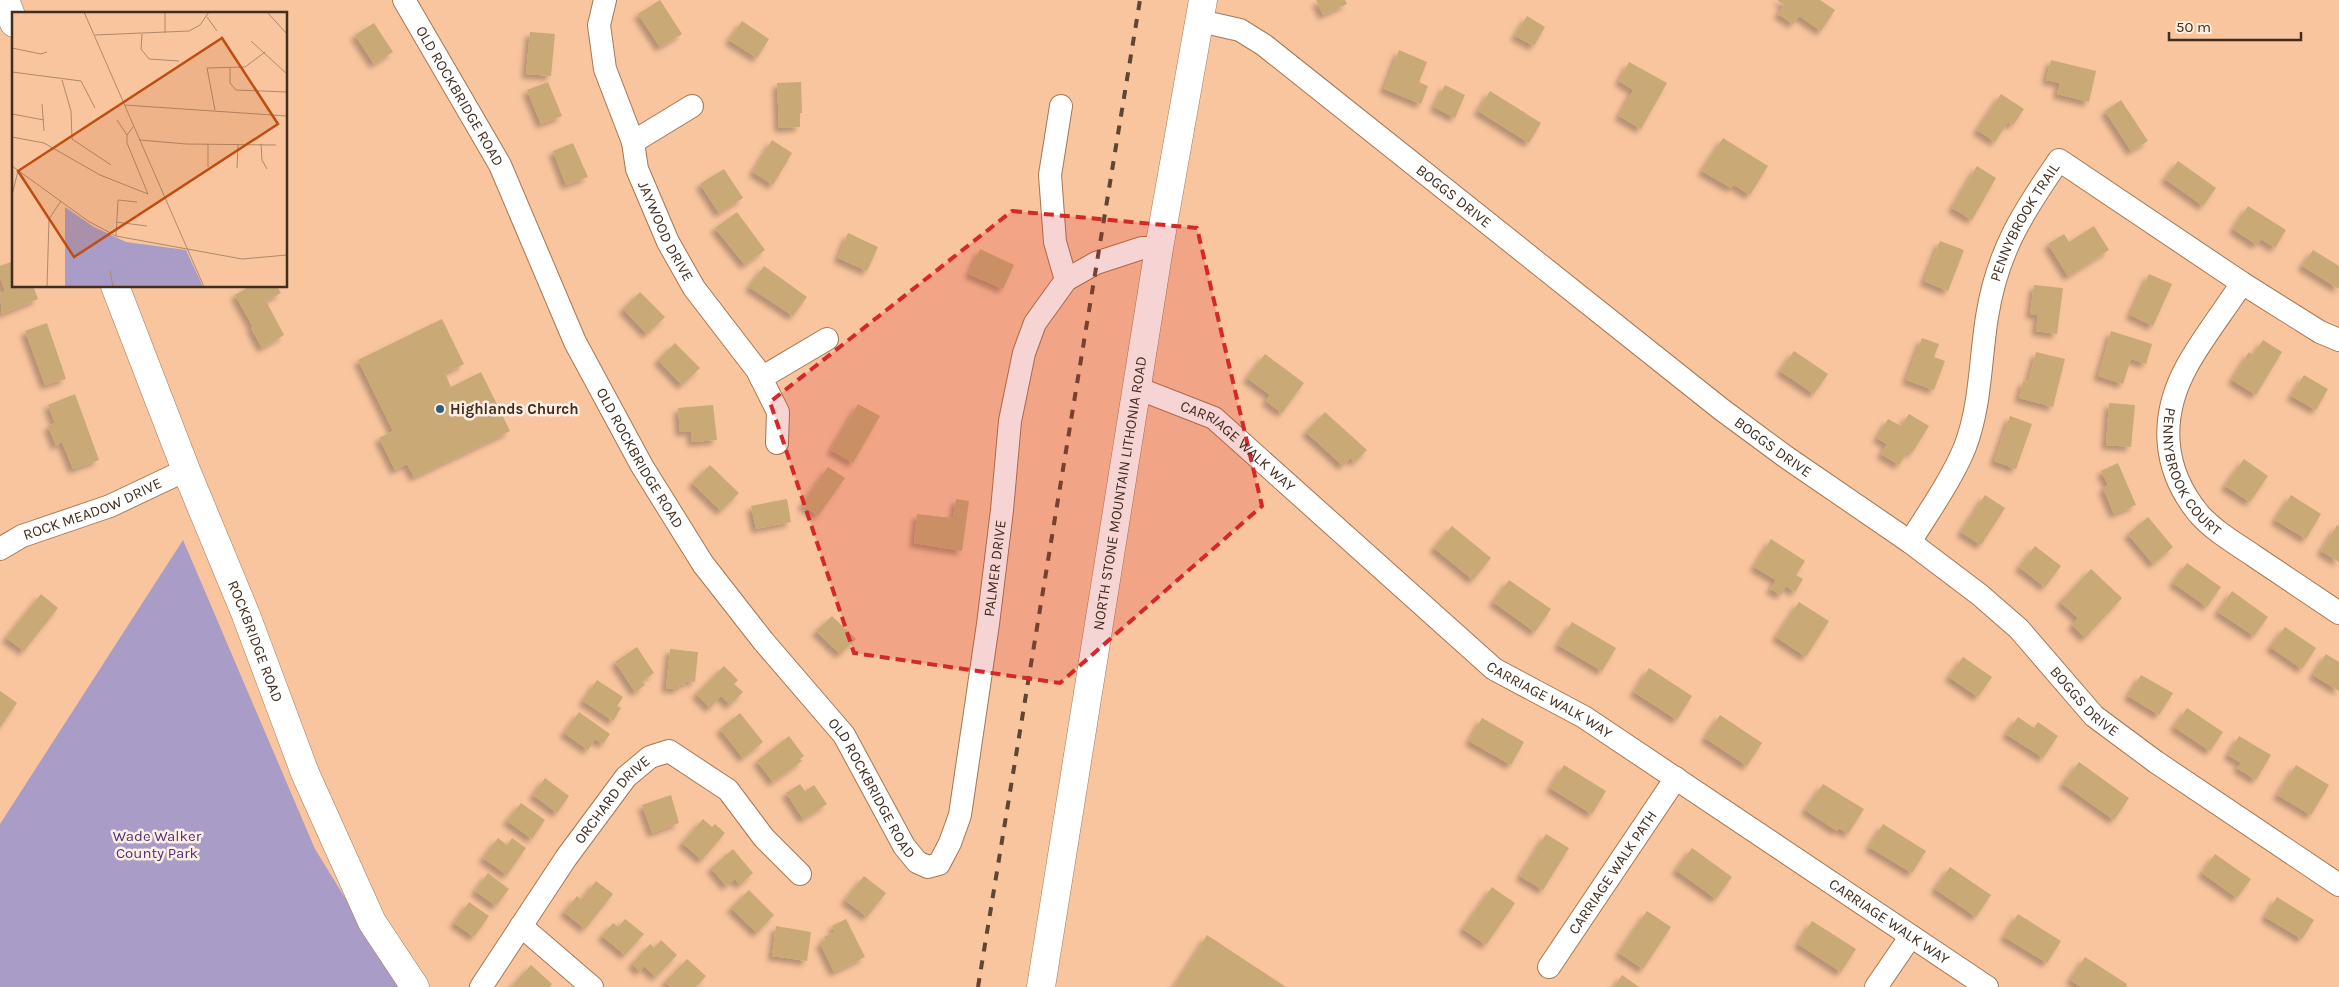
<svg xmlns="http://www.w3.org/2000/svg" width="2339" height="987" font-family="Karla,sans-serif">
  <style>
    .green { fill: #a99cc7 }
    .building { fill: #c9a976; filter: url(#shadow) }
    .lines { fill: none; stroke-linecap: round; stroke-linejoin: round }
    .minor-casing { stroke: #a57752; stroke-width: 24 }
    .major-casing { stroke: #a57752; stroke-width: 29 }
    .minor { stroke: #fff; stroke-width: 22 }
    .major { stroke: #fff; stroke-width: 28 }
    .rail { stroke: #5f4633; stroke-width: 4; stroke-dasharray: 9 9; stroke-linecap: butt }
    .marked { fill: #d62828; fill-opacity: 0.2; stroke: #d62828; stroke-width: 4; stroke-dasharray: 10 6; stroke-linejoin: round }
    .poi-dot { fill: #2f5e7d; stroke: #feeee2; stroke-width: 2 }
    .labels { text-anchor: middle; stroke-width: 5; stroke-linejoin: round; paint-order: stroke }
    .street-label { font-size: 15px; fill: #422e1f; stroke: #feeee2 }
    .poi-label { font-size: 15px; font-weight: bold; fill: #422e1f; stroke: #feeee2; text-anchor: start }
    .park-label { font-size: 15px; fill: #4f307d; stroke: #feeee2 }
    .inset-road { fill: none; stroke: #af896b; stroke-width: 1 }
    .view { fill: #be4e11; fill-opacity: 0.15; stroke: #be4e11; stroke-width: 2.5 }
    .inset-edge { fill: none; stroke: #422e1f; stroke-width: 2.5 }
  </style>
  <defs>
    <filter id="shadow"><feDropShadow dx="-4.5" dy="4.5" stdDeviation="2.5" flood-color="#0004"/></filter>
  </defs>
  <rect width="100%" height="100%" fill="#f8c59e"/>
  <polygon class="green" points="183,540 315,849 400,987 0,987 0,824"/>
  <g class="building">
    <polygon points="660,0 682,34 660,47 638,14"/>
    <polygon points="1316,0 1345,0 1347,4 1323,15"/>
    <polygon points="1777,0 1820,0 1835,10 1821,31 1799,16 1793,24 1778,14 1784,5"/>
    <polygon points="1527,16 1545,27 1534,46 1515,36"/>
    <polygon points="742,21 769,39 757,58 729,40"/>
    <polygon points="374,23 393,52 374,64 355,35"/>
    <polygon points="530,32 555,34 551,76 526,74"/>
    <polygon points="1399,50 1427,62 1419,82 1428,86 1421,104 1384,89"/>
    <polygon points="2051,60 2096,71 2089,102 2057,94 2060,83 2046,80"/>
    <polygon points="1629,62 1667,83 1641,129 1619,116 1633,90 1619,81"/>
    <polygon points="548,82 562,116 541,124 527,90"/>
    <polygon points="801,82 802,113 800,113 800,127 779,128 777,83"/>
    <polygon points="1445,85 1465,95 1455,118 1434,107"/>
    <polygon points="1490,91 1541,123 1529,143 1478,111"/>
    <polygon points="2001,94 2024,109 2013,125 2008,122 1995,142 1977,130"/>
    <polygon points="2121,100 2148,141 2131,151 2105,111"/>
    <polygon points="1723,138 1768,166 1750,195 1734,185 1731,188 1702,171"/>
    <polygon points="772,140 792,153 773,185 753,172"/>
    <polygon points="573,143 588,177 566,185 553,151"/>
    <polygon points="2178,161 2216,188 2203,206 2165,179"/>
    <polygon points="1977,166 1996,178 1972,220 1952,208"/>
    <polygon points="724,169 743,198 719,213 700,184"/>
    <polygon points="2248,206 2286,230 2275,248 2261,239 2257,245 2233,229"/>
    <polygon points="737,212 765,250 745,265 715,228"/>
    <polygon points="2094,226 2109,250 2068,276 2048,244 2064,234 2069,242"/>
    <polygon points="848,233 878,247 867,271 838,258"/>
    <polygon points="1940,241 1964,250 1948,291 1924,281"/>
    <polygon points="980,249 1014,265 1003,289 969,274"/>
    <polygon points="2313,250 2339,266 2339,289 2302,266"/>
    <polygon points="14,261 14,286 33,286 38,299 2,314 0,294 5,291 0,278 0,266"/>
    <polygon points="764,266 807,297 793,316 749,287"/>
    <polygon points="2149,274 2172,284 2153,326 2130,315"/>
    <polygon points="2034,285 2063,288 2057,334 2036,331 2038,315 2030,314"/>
    <polygon points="250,286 277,286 281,293 266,301 284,335 262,348 251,328 253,327 235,295"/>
    <polygon points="640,292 665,317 647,334 623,309"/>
    <polygon points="442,319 464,364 445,373 451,387 481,372 510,431 414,477 407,464 395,470 379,438 393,431 358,360"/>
    <polygon points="47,323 66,379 45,385 25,331"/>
    <polygon points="2111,331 2152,344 2146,364 2131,359 2123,384 2098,376"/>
    <polygon points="1922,338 1939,344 1934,357 1945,361 1934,390 1906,380"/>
    <polygon points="2263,340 2282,352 2256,395 2232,380 2249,352 2253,355"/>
    <polygon points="675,343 700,368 682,385 658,360"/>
    <polygon points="1794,351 1828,374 1814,394 1780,371"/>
    <polygon points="2036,352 2065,359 2053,407 2019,398 2023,381 2028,382"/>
    <polygon points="1265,354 1304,383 1282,413 1266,401 1270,395 1247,378"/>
    <polygon points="2304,375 2328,389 2316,410 2291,396"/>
    <polygon points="75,394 99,460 73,469 62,442 56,446 48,426 55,423 48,405"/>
    <polygon points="2109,403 2135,405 2131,447 2106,445"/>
    <polygon points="858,404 880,416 853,463 831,450"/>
    <polygon points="713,405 717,440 692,442 691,431 680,432 678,408"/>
    <polygon points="1325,412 1367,450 1355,462 1350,458 1343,466 1306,432"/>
    <polygon points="1909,414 1929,426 1912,453 1908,451 1899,465 1881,454 1887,444 1877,438 1888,419 1901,426"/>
    <polygon points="2010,416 2032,424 2016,469 1994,461"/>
    <polygon points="2244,459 2268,476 2250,502 2225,486"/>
    <polygon points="2118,463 2136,505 2114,514 2103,488 2108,485 2101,471"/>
    <polygon points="710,465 739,493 721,511 692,483"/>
    <polygon points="828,467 845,478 818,516 802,505"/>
    <polygon points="1985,495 2005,508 1981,545 1961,532"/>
    <polygon points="2291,495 2321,514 2306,539 2275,520"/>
    <polygon points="787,499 791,522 756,529 751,506"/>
    <polygon points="956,499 969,501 962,551 914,543 917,514 953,518"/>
    <polygon points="2148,517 2173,547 2153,564 2128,534"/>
    <polygon points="2337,525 2339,526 2339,562 2321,551"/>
    <polygon points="1452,526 1491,558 1473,580 1434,548"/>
    <polygon points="1771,539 1805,561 1796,575 1803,579 1795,592 1786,586 1781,595 1770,589 1776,580 1754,567"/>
    <polygon points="2035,546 2061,566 2045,587 2019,567"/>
    <polygon points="2187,563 2221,587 2207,607 2173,583"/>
    <polygon points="2091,569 2122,598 2085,638 2072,625 2078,618 2060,602"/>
    <polygon points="1509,580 1551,609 1535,632 1493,602"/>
    <polygon points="2232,591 2268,617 2254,636 2218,612"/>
    <polygon points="41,594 58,608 24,651 6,638"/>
    <polygon points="1799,602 1829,621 1806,657 1776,637"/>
    <polygon points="832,616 856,639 840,654 816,631"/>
    <polygon points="1572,622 1616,648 1602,671 1558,645"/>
    <polygon points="2285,627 2316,648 2302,669 2270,647"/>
    <polygon points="637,647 654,673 642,681 645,685 635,692 615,662"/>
    <polygon points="670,649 698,652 695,682 686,681 686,685 680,684 679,689 666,688"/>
    <polygon points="2326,654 2339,662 2339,691 2313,675"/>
    <polygon points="1963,657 1992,677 1978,697 1949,677"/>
    <polygon points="724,666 738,680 734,684 743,692 730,705 721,696 710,708 696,694"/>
    <polygon points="1649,668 1692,696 1677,720 1634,692"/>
    <polygon points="2141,675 2173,693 2159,715 2128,696"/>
    <polygon points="597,680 623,697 617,706 621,708 613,721 583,701"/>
    <polygon points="0,691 17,703 0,728"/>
    <polygon points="2187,708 2223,732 2210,751 2174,727"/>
    <polygon points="579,712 610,734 603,744 595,739 588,750 564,733"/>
    <polygon points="740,713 763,742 743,758 720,729"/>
    <polygon points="1720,715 1762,743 1747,766 1705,738"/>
    <polygon points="2018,717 2034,728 2038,722 2058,736 2043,758 2006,734"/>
    <polygon points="1482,718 1524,742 1511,765 1469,741"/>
    <polygon points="789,736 804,756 800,759 802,761 773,782 757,761"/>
    <polygon points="2239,736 2271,755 2256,780 2237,768 2241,763 2228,755"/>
    <polygon points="2079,762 2129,798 2114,820 2063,784"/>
    <polygon points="1564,765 1606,791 1592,814 1550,788"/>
    <polygon points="2296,765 2329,785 2311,815 2277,795"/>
    <polygon points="545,778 569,796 557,813 533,795"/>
    <polygon points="800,784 805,791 814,785 827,804 803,819 786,793"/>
    <polygon points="1823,784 1864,809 1848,834 1839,828 1837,831 1805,810"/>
    <polygon points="671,795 679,823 652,833 642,805"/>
    <polygon points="521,803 545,820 532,839 507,821"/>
    <polygon points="703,819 712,827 715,824 725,833 702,860 682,843"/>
    <polygon points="1883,824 1926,851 1912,873 1869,847"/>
    <polygon points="1546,834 1569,848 1543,890 1520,876"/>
    <polygon points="498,838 507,845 512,838 526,848 507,875 483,858"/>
    <polygon points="1692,848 1732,877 1716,899 1676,870"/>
    <polygon points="733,849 753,873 740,885 735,879 726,886 711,868"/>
    <polygon points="2215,854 2251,879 2237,898 2202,873"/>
    <polygon points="1950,867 1991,895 1976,917 1935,889"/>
    <polygon points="488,873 509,889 496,906 475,891"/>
    <polygon points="864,876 886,893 867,917 845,900"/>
    <polygon points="596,881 613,894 585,929 564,912 577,896 581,900"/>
    <polygon points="1492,887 1515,903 1486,945 1463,929"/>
    <polygon points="749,890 774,915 757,933 731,908"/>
    <polygon points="2277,897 2314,920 2302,939 2265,917"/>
    <polygon points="469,902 489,916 474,937 454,923"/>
    <polygon points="1647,911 1671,927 1643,969 1619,953"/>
    <polygon points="2018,914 2061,941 2047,963 2004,937"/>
    <polygon points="625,919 644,934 625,955 602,936 613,923 618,927"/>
    <polygon points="846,919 865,957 834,972 820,943 825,940 824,937 835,932 832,926"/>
    <polygon points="1812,921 1856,949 1841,972 1798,944"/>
    <polygon points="776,926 811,932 807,961 772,956"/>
    <polygon points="1207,935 1286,987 1174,987"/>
    <polygon points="661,940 677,955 656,977 644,966 640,972 632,964 650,944 654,948"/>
    <polygon points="2085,957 2127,984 2126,987 2081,987 2070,980"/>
    <polygon points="687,959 706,976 696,987 670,987 665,982"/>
    <polygon points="531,965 552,984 550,987 511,987"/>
    <polygon points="1622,975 1639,987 1614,987"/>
  </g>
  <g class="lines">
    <g class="minor-casing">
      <g id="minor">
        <path id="s1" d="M404,0L500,165L575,342L642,466L703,564L764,642L844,735L904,846L917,862L928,867L939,864L950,843L960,815L988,624L1002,510L1010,421L1024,353L1035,323L1066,280L1096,263L1142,248H1159"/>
        <path id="s2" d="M605,0L599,25L605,69L633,142L637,169L668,242L694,288L757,370L778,412L777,443"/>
        <path id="s3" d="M1200,21L1240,30L1264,45L1721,409L1786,457L1910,542L1980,595L2019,629L2094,716L2156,762L2339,885"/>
        <polyline points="1061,106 1050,175 1055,242 1066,280"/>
        <polyline points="633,142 692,106"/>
        <path id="s4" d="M2242,283C2224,311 2203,337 2187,366C2159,417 2162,469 2199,514C2214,531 2235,543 2254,556C2282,575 2311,594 2339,613"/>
        <polyline points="761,378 827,339"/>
        <path id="s5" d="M1137,388L1214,418L1494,669L1584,717L1987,987"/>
        <path id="s6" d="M1910,542C1928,513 1952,479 1965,447C1981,405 1980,360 1987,317C1997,252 2023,212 2059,160L2242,283L2320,332L2339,340"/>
        <path id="s7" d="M0,549L22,536L110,506L186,470"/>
        <polyline points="521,926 592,987"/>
        <path id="s8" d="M1549,967L1676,778"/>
        <path id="s9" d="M481,987L566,858L626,777L650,757L669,751L728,790L764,838L800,874"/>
        <polyline points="1876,987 1911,936"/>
      </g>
    </g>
    <g class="major-casing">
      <g id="major">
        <polyline points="5,0 14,23"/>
        <path id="s10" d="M115,286L186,470L246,615L305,773L372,922L415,987"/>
        <path id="s11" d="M1041,987L1159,248L1203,0"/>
      </g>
    </g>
    <use href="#minor" class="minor"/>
    <use href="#major" class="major"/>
    <polyline class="rail" points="978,987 1140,0"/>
  </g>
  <path class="marked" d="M1012,211L1197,228L1262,506L1060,683L854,653L770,402Z"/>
  <circle class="poi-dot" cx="440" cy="409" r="5"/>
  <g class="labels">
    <g class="street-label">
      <text dy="5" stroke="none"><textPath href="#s1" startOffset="111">OLD ROCKBRIDGE ROAD</textPath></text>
      <text dy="5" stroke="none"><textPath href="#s3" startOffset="312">BOGGS DRIVE</textPath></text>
      <text dy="5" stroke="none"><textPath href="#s6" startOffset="345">PENNYBROOK TRAIL</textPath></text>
      <text dy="5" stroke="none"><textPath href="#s2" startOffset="244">JAYWOOD DRIVE</textPath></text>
      <text dy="5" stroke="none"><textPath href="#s3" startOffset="718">BOGGS DRIVE</textPath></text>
      <text dy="5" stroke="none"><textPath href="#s5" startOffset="118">CARRIAGE WALK WAY</textPath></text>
      <text dy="5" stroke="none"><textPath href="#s1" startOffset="516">OLD ROCKBRIDGE ROAD</textPath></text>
      <text dy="5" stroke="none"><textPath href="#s4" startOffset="215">PENNYBROOK COURT</textPath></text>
      <text dy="5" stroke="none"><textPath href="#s11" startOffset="500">NORTH STONE MOUNTAIN LITHONIA ROAD</textPath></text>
      <text dy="5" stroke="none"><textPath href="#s7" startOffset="101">ROCK MEADOW DRIVE</textPath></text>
      <text dy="5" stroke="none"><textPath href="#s1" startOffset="1334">PALMER DRIVE</textPath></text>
      <text dy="5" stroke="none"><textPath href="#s10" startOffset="382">ROCKBRIDGE ROAD</textPath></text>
      <text dy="5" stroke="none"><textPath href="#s5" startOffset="522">CARRIAGE WALK WAY</textPath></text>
      <text dy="5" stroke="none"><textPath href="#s3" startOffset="1122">BOGGS DRIVE</textPath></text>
      <text dy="5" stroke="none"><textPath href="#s1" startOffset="921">OLD ROCKBRIDGE ROAD</textPath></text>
      <text dy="5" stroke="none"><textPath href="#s9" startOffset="229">ORCHARD DRIVE</textPath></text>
      <text dy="5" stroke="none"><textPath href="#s8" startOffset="114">CARRIAGE WALK PATH</textPath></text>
      <text dy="5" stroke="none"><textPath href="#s5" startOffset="928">CARRIAGE WALK WAY</textPath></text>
    </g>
    <g class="poi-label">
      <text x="450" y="414">Highlands Church</text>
    </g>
    <g class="park-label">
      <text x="157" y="841">Wade Walker<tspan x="157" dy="17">County Park</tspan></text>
    </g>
  </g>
  <g transform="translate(12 12)">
    <rect width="275" height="275" fill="#f8c59e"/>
    <path d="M53,195L82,215L114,230L174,238L191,275H53Z" fill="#a99cc7"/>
    <path class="inset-road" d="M72,0L192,275M153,0V21M255,0L275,22M195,5L205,19M130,22L129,37L137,47L167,49M83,23L177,19L188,13L197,0M239,29L275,62M0,36L29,42L35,40M218,56V71L224,78L275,80M0,60L69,69L83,96M50,68L59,99L60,127L99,153M30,92L32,119M112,93L275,104M203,98L195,56L233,55L253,40M0,102L32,108M105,108L115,123M0,125L32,131L88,163L136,182L115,131V123L121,115M128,128L174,132L264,133M249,132L250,148L255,157M0,154L76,209L104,224L230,247L275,243M196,155V132M225,156L226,132M0,183L6,159M104,210L135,214M104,224L106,188L125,190M98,259L101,275M35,275L37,207L49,189"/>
    <path class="view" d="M210,26L266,112L62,245L6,159Z"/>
    <rect width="275" height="275" class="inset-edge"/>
  </g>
  <path d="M2169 32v8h132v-8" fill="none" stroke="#422e1f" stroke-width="2.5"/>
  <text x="2176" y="32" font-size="15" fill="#422e1f" stroke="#feeee2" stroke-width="4" paint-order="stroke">50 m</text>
</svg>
